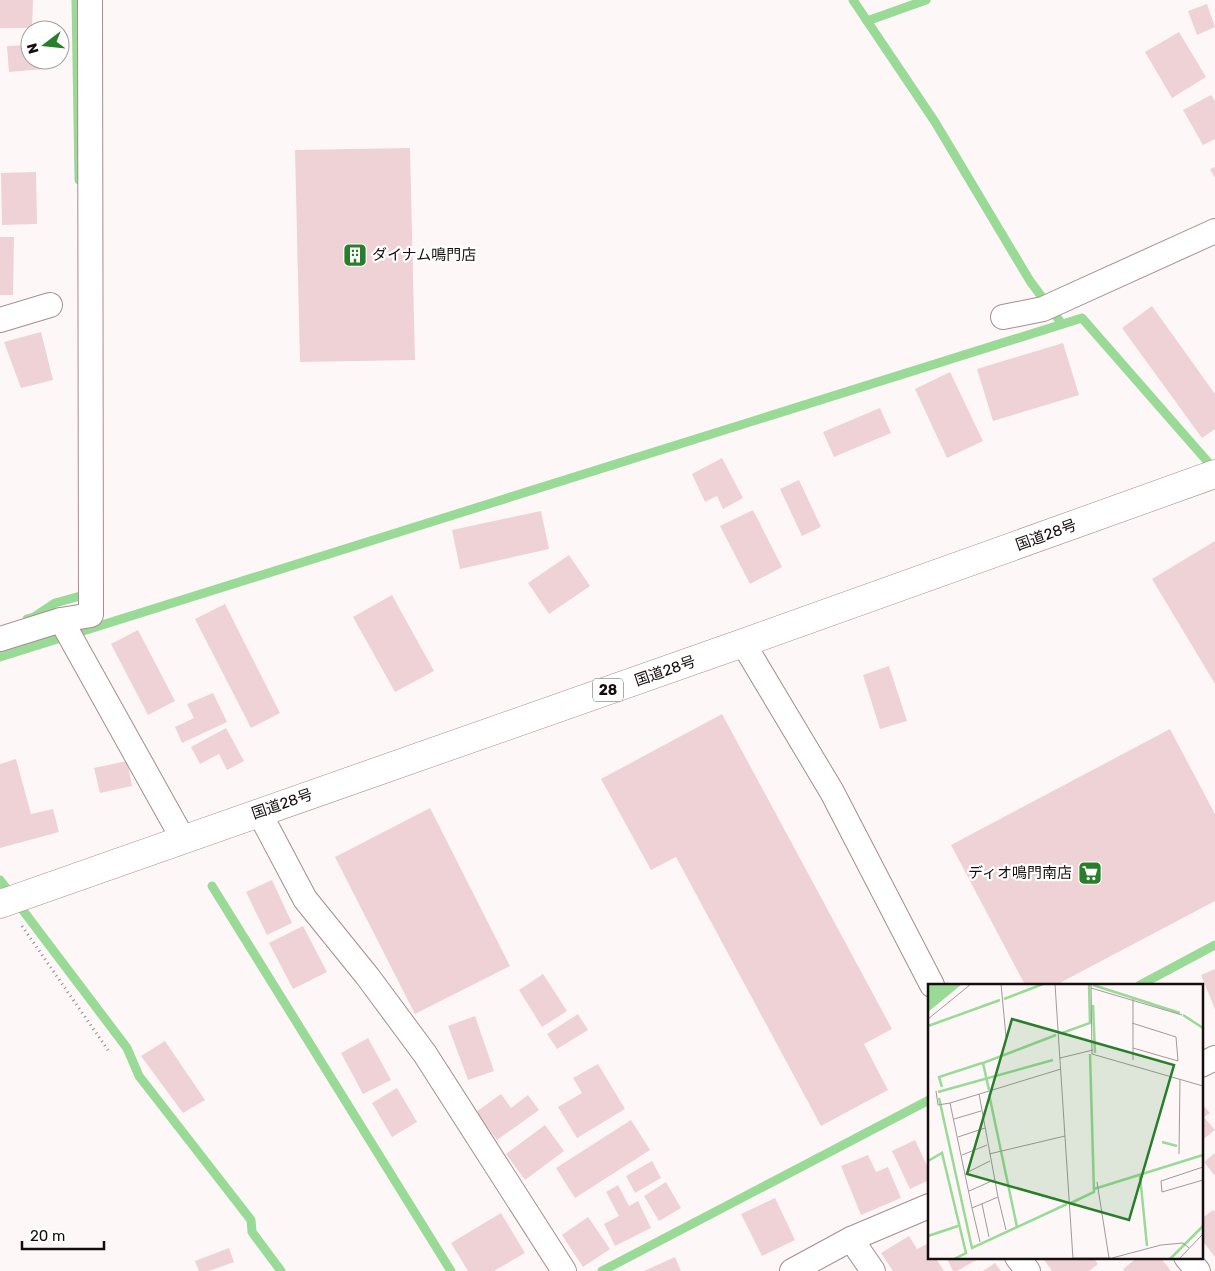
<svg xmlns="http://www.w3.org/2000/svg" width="1215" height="1271" font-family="Rubik,'Noto Sans JP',sans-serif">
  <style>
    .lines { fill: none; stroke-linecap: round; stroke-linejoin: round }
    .stream { stroke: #98da96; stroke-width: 9 }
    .building { fill: #efd2d5 }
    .minor-casing { stroke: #a78c8f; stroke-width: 26 }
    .trunk-casing { stroke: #a78c8f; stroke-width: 29 }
    .path { stroke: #8f8788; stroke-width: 3; stroke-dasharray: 1 4; stroke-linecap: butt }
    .minor { stroke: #fff; stroke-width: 24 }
    .trunk { stroke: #fff; stroke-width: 28 }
    .labels { text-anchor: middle; stroke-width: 4.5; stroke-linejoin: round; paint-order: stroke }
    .shield { fill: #fff; stroke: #5c5656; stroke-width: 1 }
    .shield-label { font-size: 14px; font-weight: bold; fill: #160d0e }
    .poi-label { font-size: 15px; fill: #160d0e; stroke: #fff; text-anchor: start }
    .street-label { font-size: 15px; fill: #160d0e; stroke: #fff }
    .inset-river { fill: none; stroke: #98da96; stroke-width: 2.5 }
    .inset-road { fill: none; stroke: #a1999a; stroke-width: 1 }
    .view { fill: #287e2b; fill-opacity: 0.15; stroke: #287e2b; stroke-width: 2.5 }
    .inset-edge { fill: none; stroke: #160d0e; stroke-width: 2.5 }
  </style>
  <rect width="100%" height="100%" fill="#fef7f8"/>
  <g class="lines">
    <g class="stream">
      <polyline points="76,0 79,180"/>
      <polyline points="853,0 935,122 1030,281 1062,324"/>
      <polyline points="867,21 926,0"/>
      <polyline points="27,619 34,617 55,603 84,595 84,590"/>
      <polyline points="0,657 1082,318 1215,470"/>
      <polyline points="0,880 127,1048 139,1076 251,1220 252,1232 281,1271"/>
      <polyline points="212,886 451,1271"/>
      <polyline points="1140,985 1215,945"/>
      <polyline points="602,1271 929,1100"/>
    </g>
  </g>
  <g class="building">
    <polygon points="0,0 33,0 32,28 0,28"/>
    <polygon points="1207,4 1215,27 1197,35 1188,11"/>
    <polygon points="1179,32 1206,77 1172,98 1145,52"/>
    <polygon points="30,45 30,60 54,60 54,68 9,72 7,46"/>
    <polygon points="1211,95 1215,101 1215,139 1203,145 1183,110"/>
    <polygon points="410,148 415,360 300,362 295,150"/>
    <polygon points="1215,167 1215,178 1210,169"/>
    <polygon points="36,172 37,224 2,225 1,173"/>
    <polygon points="0,237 14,237 13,295 0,295"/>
    <polygon points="1152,306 1215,394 1215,429 1202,438 1122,328"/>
    <polygon points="41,332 53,380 21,388 4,342"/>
    <polygon points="1063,343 1079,395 993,421 977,369"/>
    <polygon points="950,372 983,441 947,458 915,389"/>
    <polygon points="880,408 891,433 834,457 823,432"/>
    <polygon points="722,458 743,498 723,509 717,496 705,502 692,474"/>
    <polygon points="799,480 821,527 802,536 780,489"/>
    <polygon points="753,510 782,567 750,584 720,526"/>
    <polygon points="541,511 549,549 460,569 452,530"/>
    <polygon points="1215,541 1215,684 1152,579"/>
    <polygon points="569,555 590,586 549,614 528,583"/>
    <polygon points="392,595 434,671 395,692 353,617"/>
    <polygon points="225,604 280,713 251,728 195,619"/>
    <polygon points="138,630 175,701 148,715 111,644"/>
    <polygon points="889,666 907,721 880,729 863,675"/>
    <polygon points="213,693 227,722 182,743 175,727 194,718 187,704"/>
    <polygon points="722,714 892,1029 864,1044 888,1090 821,1126 676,857 651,870 601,779"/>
    <polygon points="226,728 244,761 227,770 219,754 200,764 191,747"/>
    <polygon points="1170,729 1215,814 1215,901 1056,985 1025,985 951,845"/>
    <polygon points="16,759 31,814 53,809 59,832 0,848 0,764"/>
    <polygon points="127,761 132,786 100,793 94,768"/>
    <polygon points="430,808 510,966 415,1014 335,857"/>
    <polygon points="272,880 292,923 267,935 246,892"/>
    <polygon points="303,926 327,972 293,989 269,943"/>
    <polygon points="1215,969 1215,1009 1201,975"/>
    <polygon points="543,974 567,1011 542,1027 519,990"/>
    <polygon points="578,1014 588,1030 557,1049 547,1034"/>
    <polygon points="475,1016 494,1071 468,1080 448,1026"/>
    <polygon points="368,1038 391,1080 363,1094 341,1053"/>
    <polygon points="165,1041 205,1100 183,1113 141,1056"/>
    <polygon points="598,1064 625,1109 577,1138 558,1107 582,1093 573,1078"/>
    <polygon points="397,1088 417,1122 392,1137 372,1103"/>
    <polygon points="501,1094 511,1108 528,1095 539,1110 497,1140 476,1112"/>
    <polygon points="1201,1103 1210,1113 1204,1117 1215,1130 1201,1141"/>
    <polygon points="631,1120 650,1150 575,1198 556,1168"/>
    <polygon points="545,1125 564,1151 525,1180 506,1154"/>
    <polygon points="915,1140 929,1170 929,1180 910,1189 892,1151"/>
    <polygon points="1215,1153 1215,1176 1204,1162"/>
    <polygon points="868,1155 876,1172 888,1167 901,1198 861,1215 841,1166"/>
    <polygon points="652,1161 661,1178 635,1193 626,1176"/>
    <polygon points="666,1182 681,1208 659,1221 644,1196"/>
    <polygon points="618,1185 629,1206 638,1201 651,1228 615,1246 604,1224 619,1216 606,1192"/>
    <polygon points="775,1198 795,1240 762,1256 741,1214"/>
    <polygon points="1213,1210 1215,1212 1215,1257 1201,1239 1201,1219"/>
    <polygon points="501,1213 525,1253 494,1271 468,1271 451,1243"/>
    <polygon points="588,1217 610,1249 583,1267 562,1235"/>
    <polygon points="909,1236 917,1249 927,1244 929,1247 929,1257 935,1257 944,1271 893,1271 881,1253"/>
    <polygon points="229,1248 234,1262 209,1271 199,1271 195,1261"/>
    <polygon points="675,1257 681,1271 644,1271"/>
    <polygon points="946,1257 982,1257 957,1271 953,1271"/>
    <polygon points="1042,1257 1079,1257 1080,1259 1093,1257 1098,1264 1089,1271 1052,1271"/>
    <polygon points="1138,1257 1160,1257 1171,1271 1125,1271 1123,1269"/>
    <polygon points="995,1263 1001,1271 983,1271"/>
  </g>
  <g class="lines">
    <g class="minor-casing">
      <g id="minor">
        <polyline points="1003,317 1043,309 1215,231"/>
        <polyline points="0,320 50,305"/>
        <polyline points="61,620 183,839"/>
        <polyline points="0,639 61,620 91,615 90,0"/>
        <polyline points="743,643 832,792 932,985"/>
        <polyline points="259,812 305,899 368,977 425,1054 564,1271"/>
        <polyline points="1201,1065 1215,1058"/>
        <polyline points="851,1239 873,1271"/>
        <polyline points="1017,1257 1028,1271"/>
        <polyline points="1186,1257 1198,1271"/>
        <polyline points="792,1271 851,1239 929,1206"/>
      </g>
    </g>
    <g class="trunk-casing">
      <polyline id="trunk" points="0,904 743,643 1215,474"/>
    </g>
    <polyline class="path" points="22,926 110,1053"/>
    <use href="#minor" class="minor"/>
    <use href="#trunk" class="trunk"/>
  </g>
  <defs>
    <g id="building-square" transform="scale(1.25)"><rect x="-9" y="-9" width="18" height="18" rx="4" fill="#287e2b" stroke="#fff"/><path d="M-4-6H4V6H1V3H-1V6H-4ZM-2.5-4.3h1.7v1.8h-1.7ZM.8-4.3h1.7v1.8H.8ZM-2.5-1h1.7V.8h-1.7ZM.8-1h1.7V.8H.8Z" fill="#fff"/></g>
    <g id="supermarket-square" transform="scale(1.25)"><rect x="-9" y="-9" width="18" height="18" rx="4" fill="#287e2b" stroke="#fff"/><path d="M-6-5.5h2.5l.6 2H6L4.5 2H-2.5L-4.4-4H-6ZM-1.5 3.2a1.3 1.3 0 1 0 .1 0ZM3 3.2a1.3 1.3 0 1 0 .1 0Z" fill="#fff"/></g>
  </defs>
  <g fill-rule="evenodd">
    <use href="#building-square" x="355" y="255"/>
    <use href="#supermarket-square" x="1090" y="873"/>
  </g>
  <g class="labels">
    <rect class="shield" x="593" y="678.5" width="30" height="23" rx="4"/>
    <g class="shield-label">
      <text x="608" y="695">28</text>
    </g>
    <g class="poi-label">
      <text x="372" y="260">ダイナム鳴門店</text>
      <text x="1072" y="878" text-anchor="end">ディオ鳴門南店</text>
    </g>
    <g class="street-label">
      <text transform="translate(1046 535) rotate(-20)" y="5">国道28号</text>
      <text transform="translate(665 671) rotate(-19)" y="5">国道28号</text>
      <text transform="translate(282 804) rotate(-19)" y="5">国道28号</text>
    </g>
  </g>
  <g transform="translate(928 984)">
    <rect width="275" height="275" fill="#fef7f8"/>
    <path d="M0,0H34L0,28Z" fill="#98da96"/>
    <path class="inset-river" d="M165,1L252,29M76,15L115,0M165,21L167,69M255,31L275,44M0,42L72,16M134,49L162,39L161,0M14,103L11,93L54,79M61,106L55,79L128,51M10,108L125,76M61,110L89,243M11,114L44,264L139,220M234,158L249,162M0,177L14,169L38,269L26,275M212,192L219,262M166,205L275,171M143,219L166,208L162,70M0,252L30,242M242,275L275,242"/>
    <path class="inset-road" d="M73,0L78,53M127,0L145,275M163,0L164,70L275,102M163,4L254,31M0,35L43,0M204,39L248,53L250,77L205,64M132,74L165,66M205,76V15M8,107L10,121L22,119M51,110L70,213M26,135L53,127M30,153L57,144M61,170L137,152M251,170L252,95M34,171L59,161M275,183L233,197L234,208L275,196M38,189L62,177M169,198L181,274M41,207L66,196M54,220L61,253M44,224L22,119L133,85M52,258L44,224L70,213L78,246M145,274H183M184,274L233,261L255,259L261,264M251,275L275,250"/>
    <path class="view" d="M84,35L246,81L201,236L39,190Z"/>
    <rect width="275" height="275" class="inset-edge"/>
  </g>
  <g transform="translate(45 45) rotate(254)"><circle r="24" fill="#ffffff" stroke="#a29e9f"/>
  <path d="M0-4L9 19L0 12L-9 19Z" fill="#287e2b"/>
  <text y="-8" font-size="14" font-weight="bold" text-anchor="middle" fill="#160d0e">N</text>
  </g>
  <path d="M22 1241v8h82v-8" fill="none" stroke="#160d0e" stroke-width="2.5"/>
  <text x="30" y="1241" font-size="15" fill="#160d0e" stroke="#ffffff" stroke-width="4" paint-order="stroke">20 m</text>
</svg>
